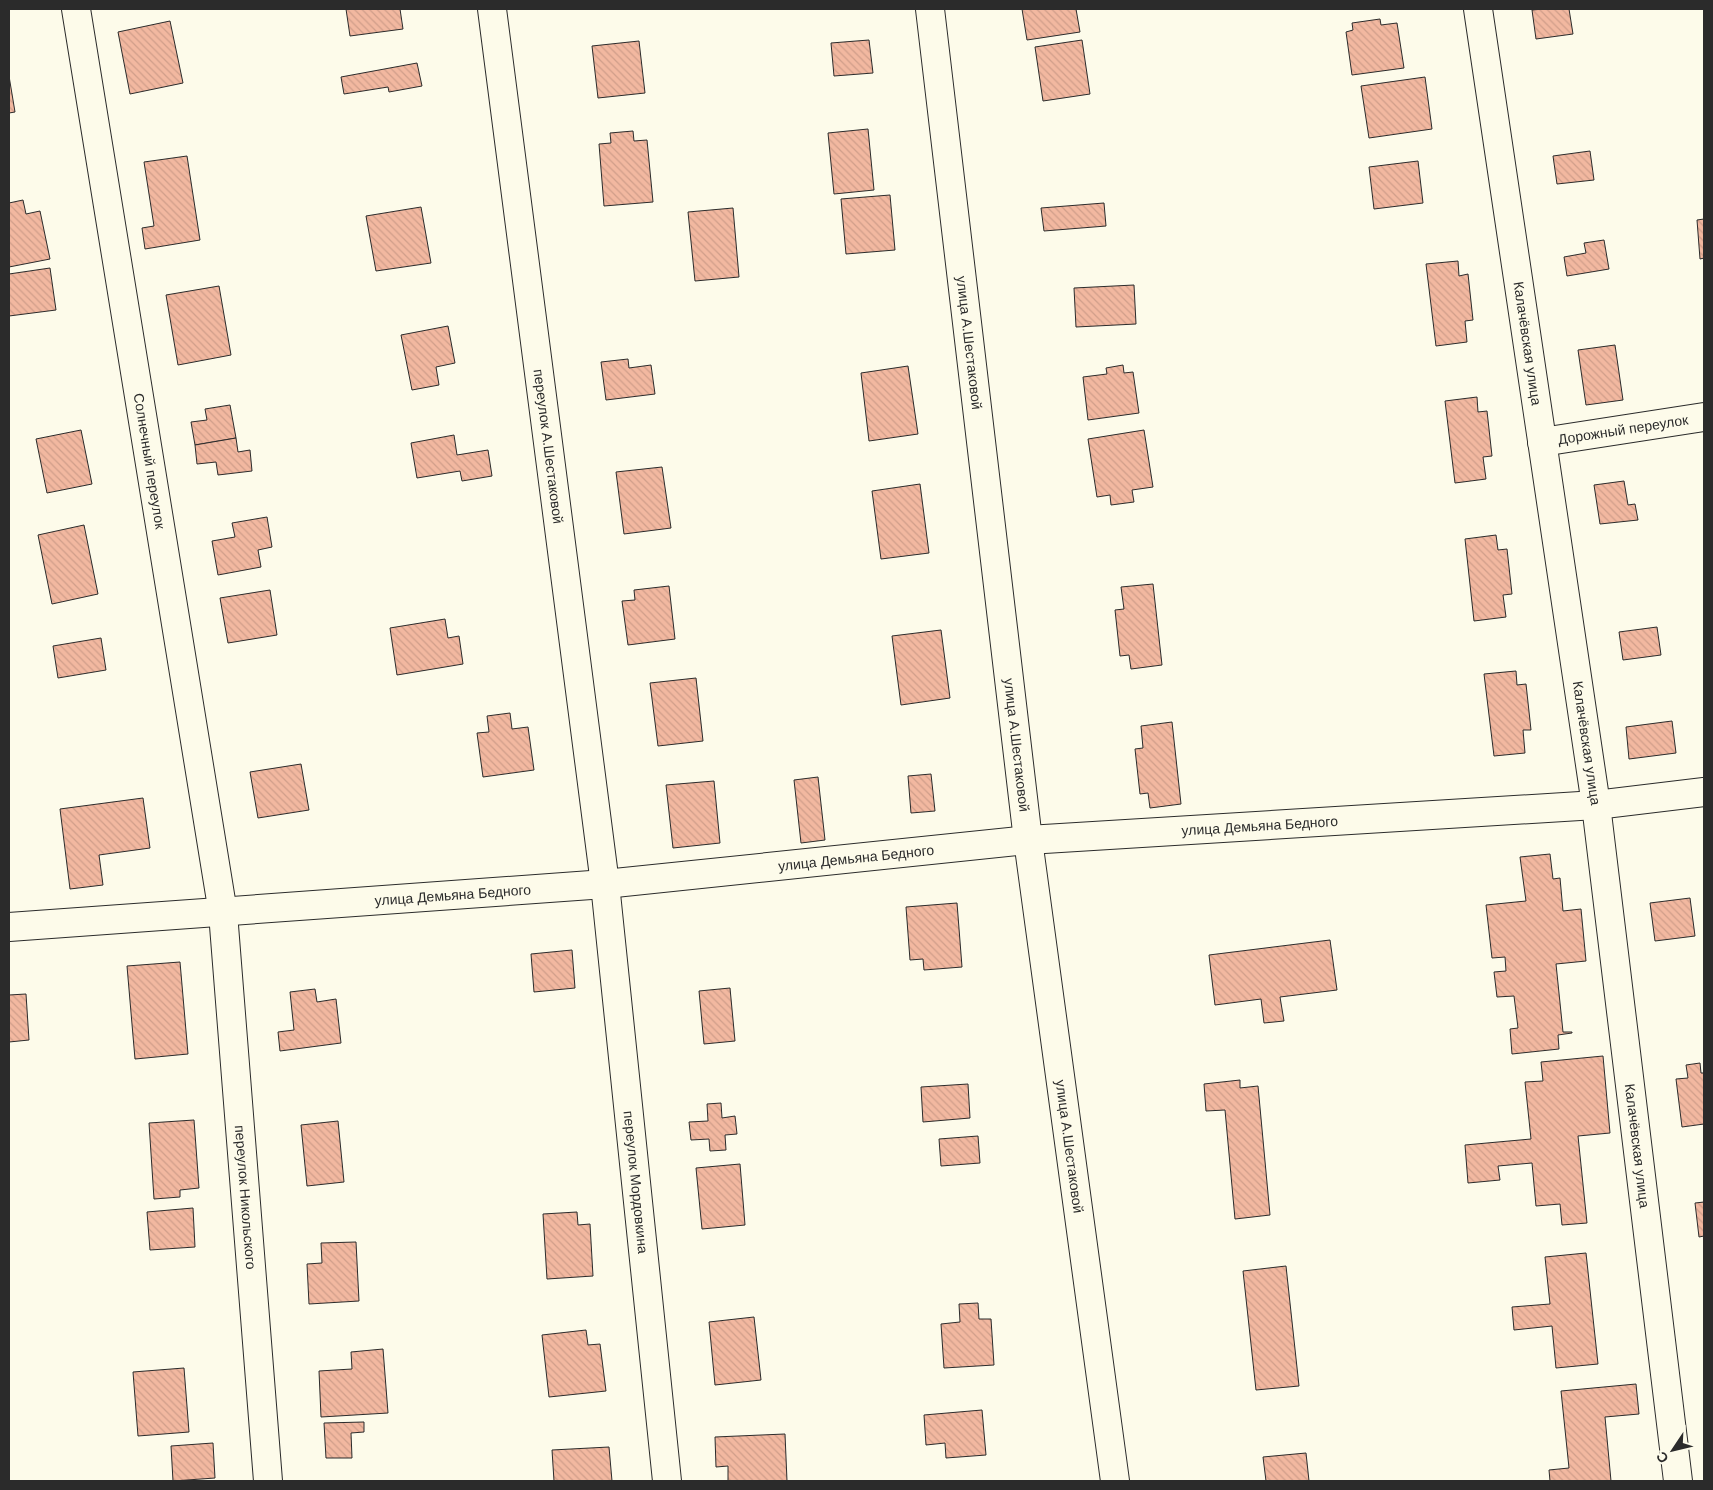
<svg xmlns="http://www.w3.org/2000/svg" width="1713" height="1490" font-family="Helvetica,sans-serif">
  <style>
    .building { fill: url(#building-back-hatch); stroke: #2b2b2b }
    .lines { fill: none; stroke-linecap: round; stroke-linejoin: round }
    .minor-casing { stroke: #2b2b2b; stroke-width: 30 }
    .minor { stroke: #fdfbea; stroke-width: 28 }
    .labels { text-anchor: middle; stroke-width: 4; stroke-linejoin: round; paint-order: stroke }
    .street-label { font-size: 14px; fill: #2b2b2b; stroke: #fdfbea }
  </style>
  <defs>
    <pattern id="building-back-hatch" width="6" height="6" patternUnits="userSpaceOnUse" patternTransform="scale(1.25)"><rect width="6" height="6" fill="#f2b8a0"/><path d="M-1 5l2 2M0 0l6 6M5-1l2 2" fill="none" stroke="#d09e8a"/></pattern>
  </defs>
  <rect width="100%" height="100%" fill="#fdfbea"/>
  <g class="building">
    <polygon points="346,9 400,9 403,29 350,36"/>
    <polygon points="1022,9 1078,9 1076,9 1080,32 1027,40"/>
    <polygon points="1544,9 1569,9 1573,34 1536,39 1532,10"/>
    <polygon points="1380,19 1381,25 1397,23 1404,68 1352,75 1346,32 1353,30 1352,23"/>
    <polygon points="170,21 183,83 130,94 118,32"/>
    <polygon points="869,40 873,73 834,76 831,43"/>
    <polygon points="1082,40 1090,94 1043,101 1035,47"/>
    <polygon points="639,41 645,93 598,98 592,46"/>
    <polygon points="417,63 422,86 389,92 388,87 344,94 341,77"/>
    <polygon points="9,76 15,112 9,113"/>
    <polygon points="1425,77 1432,129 1369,138 1361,86"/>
    <polygon points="868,129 874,190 834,194 828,133"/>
    <polygon points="633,131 634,141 647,140 653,202 604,206 599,144 611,143 610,133"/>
    <polygon points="1590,151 1594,180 1557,184 1553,156"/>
    <polygon points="187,156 200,240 145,249 142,228 154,226 144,162"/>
    <polygon points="1418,161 1423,203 1374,209 1369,167"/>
    <polygon points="890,195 895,250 846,254 841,199"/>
    <polygon points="23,200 26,214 40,211 50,259 9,267 9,203"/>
    <polygon points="1104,203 1106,226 1044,231 1041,208"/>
    <polygon points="421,207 431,263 376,271 366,216"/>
    <polygon points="733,208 739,277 695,281 688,212"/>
    <polygon points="1704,219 1704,258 1700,259 1697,220"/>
    <polygon points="1604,240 1609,269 1567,276 1564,257 1586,253 1584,243"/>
    <polygon points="1458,261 1459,276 1468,274 1473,320 1465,321 1467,342 1436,346 1426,264"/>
    <polygon points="50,268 56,310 9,316 9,274"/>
    <polygon points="1134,285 1136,324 1076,327 1074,288"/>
    <polygon points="219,286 231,355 178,365 166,295"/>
    <polygon points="448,326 455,363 436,367 439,385 412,390 401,335"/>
    <polygon points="1615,345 1623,400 1586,405 1578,350"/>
    <polygon points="628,359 629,368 651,365 655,394 606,400 601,362"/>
    <polygon points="1123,365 1124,373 1133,372 1139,413 1088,420 1083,377 1107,374 1106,368"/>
    <polygon points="908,366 918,434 869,441 861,373"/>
    <polygon points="1477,397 1478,412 1487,411 1492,456 1483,457 1486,479 1455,483 1445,401"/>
    <polygon points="230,405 236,438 195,445 191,422 207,420 205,409"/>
    <polygon points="81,430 92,484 47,493 36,439"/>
    <polygon points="1144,430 1153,487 1132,490 1134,502 1111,505 1110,495 1097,497 1088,439"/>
    <polygon points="454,435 457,455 488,450 492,476 462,481 460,471 417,478 411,443"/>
    <polygon points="236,438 238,452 250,450 252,471 218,475 216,462 197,464 195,445"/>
    <polygon points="662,467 671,528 624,534 616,472"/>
    <polygon points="1624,481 1628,505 1635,504 1638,520 1600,524 1594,485"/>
    <polygon points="920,484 929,553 881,559 872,491"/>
    <polygon points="267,517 272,547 258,550 261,567 218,575 212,541 235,537 232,523"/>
    <polygon points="84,525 98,594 52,604 38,535"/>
    <polygon points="1496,535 1498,550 1507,549 1512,594 1503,595 1506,617 1474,621 1465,539"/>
    <polygon points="1153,584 1162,665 1131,669 1129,655 1120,656 1115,610 1124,609 1121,587"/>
    <polygon points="669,586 675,639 628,645 622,601 635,600 634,590"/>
    <polygon points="270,590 277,635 228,643 220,598"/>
    <polygon points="445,619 448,638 459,636 463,664 397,675 390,628"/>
    <polygon points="1657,627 1661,655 1623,660 1619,632"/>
    <polygon points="941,630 950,698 901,705 892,636"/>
    <polygon points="101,638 106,670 58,678 53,646"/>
    <polygon points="1516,671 1517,685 1526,684 1531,730 1523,730 1525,753 1494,756 1484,674"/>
    <polygon points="696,678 703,741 658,746 650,683"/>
    <polygon points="510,713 512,729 528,727 534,770 483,777 477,733 489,732 487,716"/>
    <polygon points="1672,721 1676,753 1629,759 1626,727"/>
    <polygon points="1172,722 1181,804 1150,808 1148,793 1140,794 1135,749 1143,748 1141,726"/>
    <polygon points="301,764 309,810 258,818 250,772"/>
    <polygon points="931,774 935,811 911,813 908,776"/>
    <polygon points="818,777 825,840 801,843 794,780"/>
    <polygon points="714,781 720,843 673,848 666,785"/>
    <polygon points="143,798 150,848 99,855 103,885 70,889 60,809"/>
    <polygon points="1550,854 1553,879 1560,878 1563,911 1581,909 1586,961 1556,964 1563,1032 1572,1032 1572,1033 1558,1035 1559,1049 1512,1054 1510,1029 1518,1028 1514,996 1497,997 1494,972 1506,971 1505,957 1492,958 1486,905 1526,901 1520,857"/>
    <polygon points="1690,898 1695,936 1655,941 1650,903"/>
    <polygon points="957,903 962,967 924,970 923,959 910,960 906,907"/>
    <polygon points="1330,940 1337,990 1280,997 1284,1021 1264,1023 1261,999 1215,1005 1209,955"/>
    <polygon points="572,950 575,988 534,992 531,954"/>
    <polygon points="180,962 188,1054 135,1059 127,966"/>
    <polygon points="730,988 735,1041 704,1044 699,991"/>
    <polygon points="315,989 317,1002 336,999 341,1043 280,1051 278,1032 294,1030 290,992"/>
    <polygon points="26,994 29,1040 9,1042 9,995"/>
    <polygon points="1603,1056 1610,1133 1578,1136 1587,1223 1562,1225 1560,1204 1536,1206 1532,1163 1498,1166 1500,1180 1468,1183 1465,1145 1531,1139 1525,1082 1543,1081 1541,1062"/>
    <polygon points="1700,1063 1701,1073 1704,1073 1704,1124 1682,1127 1676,1079 1688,1078 1686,1065"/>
    <polygon points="1240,1080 1240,1088 1258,1086 1270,1215 1235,1219 1225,1110 1206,1111 1204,1084"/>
    <polygon points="968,1084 970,1118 923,1122 921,1087"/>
    <polygon points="721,1103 722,1118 735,1116 737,1134 725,1135 726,1150 710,1151 709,1139 691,1140 689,1122 708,1121 707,1104"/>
    <polygon points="194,1120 199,1188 180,1190 180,1197 154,1199 149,1123"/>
    <polygon points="338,1121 344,1182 307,1186 301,1125"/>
    <polygon points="978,1136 980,1163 941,1166 939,1139"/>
    <polygon points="740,1164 745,1225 702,1229 696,1168"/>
    <polygon points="1704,1202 1704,1236 1699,1237 1695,1203"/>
    <polygon points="193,1208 195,1247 150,1250 147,1212"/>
    <polygon points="577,1212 578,1225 590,1224 593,1276 547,1279 543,1214"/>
    <polygon points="356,1242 359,1301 309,1304 307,1264 322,1263 321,1243"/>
    <polygon points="1586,1253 1598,1364 1556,1368 1552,1326 1514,1330 1512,1307 1550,1304 1545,1257"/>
    <polygon points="1286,1266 1299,1386 1256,1390 1243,1271"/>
    <polygon points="978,1303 979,1319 991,1319 994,1365 944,1368 941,1324 960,1322 959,1304"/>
    <polygon points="754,1317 761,1380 715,1385 709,1322"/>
    <polygon points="586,1330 588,1345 600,1344 606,1391 549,1397 542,1335"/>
    <polygon points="383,1349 388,1413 321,1417 319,1371 352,1369 351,1352"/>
    <polygon points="184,1368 189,1432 138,1436 133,1372"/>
    <polygon points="1636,1384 1639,1414 1605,1417 1611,1481 1550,1481 1549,1470 1569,1468 1561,1391"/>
    <polygon points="982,1410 986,1455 946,1458 945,1443 926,1445 924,1415"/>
    <polygon points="364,1422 364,1432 351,1433 352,1458 326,1458 324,1423"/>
    <polygon points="785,1434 787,1481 723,1481 728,1481 728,1466 716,1467 715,1437"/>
    <polygon points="213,1443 215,1478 173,1481 171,1446"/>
    <polygon points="609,1447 612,1481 554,1481 552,1450"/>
    <polygon points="1306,1453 1309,1481 1266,1481 1263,1457"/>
  </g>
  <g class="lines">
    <g class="minor-casing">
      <g id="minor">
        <path id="s1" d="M76,9L223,913L268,1481"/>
        <path id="s2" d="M492,9L605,884L667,1481"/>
        <path id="s3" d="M930,9L1028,840L1115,1481"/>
        <path id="s4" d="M1478,9L1596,805L1678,1481"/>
        <path id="s5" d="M1542,442L1704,417"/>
        <path id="s6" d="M9,927L605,884L1028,840L1596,805L1704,792"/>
      </g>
    </g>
    <use href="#minor" class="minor"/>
  </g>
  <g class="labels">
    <g class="street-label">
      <text dy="5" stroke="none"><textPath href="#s4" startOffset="338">Калачёвская улица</textPath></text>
      <text dy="5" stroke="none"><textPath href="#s3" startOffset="336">улица А.Шестаковой</textPath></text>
      <text dy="5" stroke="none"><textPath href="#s5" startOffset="82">Дорожный переулок</textPath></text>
      <text dy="5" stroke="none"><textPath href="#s2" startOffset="441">переулок А.Шестаковой</textPath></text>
      <text dy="5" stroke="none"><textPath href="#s1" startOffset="458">Солнечный переулок</textPath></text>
      <text dy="5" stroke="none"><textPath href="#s4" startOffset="742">Калачёвская улица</textPath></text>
      <text dy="5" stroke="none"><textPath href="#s3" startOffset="741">улица А.Шестаковой</textPath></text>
      <text dy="5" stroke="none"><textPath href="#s6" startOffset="1255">улица Демьяна Бедного</textPath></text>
      <text dy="5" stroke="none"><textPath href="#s6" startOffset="850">улица Демьяна Бедного</textPath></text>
      <text dy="5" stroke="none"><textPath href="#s6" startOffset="445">улица Демьяна Бедного</textPath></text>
      <text dy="5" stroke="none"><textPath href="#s4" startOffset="1148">Калачёвская улица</textPath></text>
      <text dy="5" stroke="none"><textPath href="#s3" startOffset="1146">улица А.Шестаковой</textPath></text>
      <text dy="5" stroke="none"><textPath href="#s2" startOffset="1182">переулок Мордовкина</textPath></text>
      <text dy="5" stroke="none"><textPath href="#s1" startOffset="1201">переулок Никольского</textPath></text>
    </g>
  </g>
  <rect width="1713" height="1490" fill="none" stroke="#2b2b2b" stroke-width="20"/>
  <g transform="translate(1673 1450) rotate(235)" stroke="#fdfbea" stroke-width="4" paint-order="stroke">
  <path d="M0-4L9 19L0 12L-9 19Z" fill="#2b2b2b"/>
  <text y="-8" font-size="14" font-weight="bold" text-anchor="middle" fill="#2b2b2b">С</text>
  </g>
</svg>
